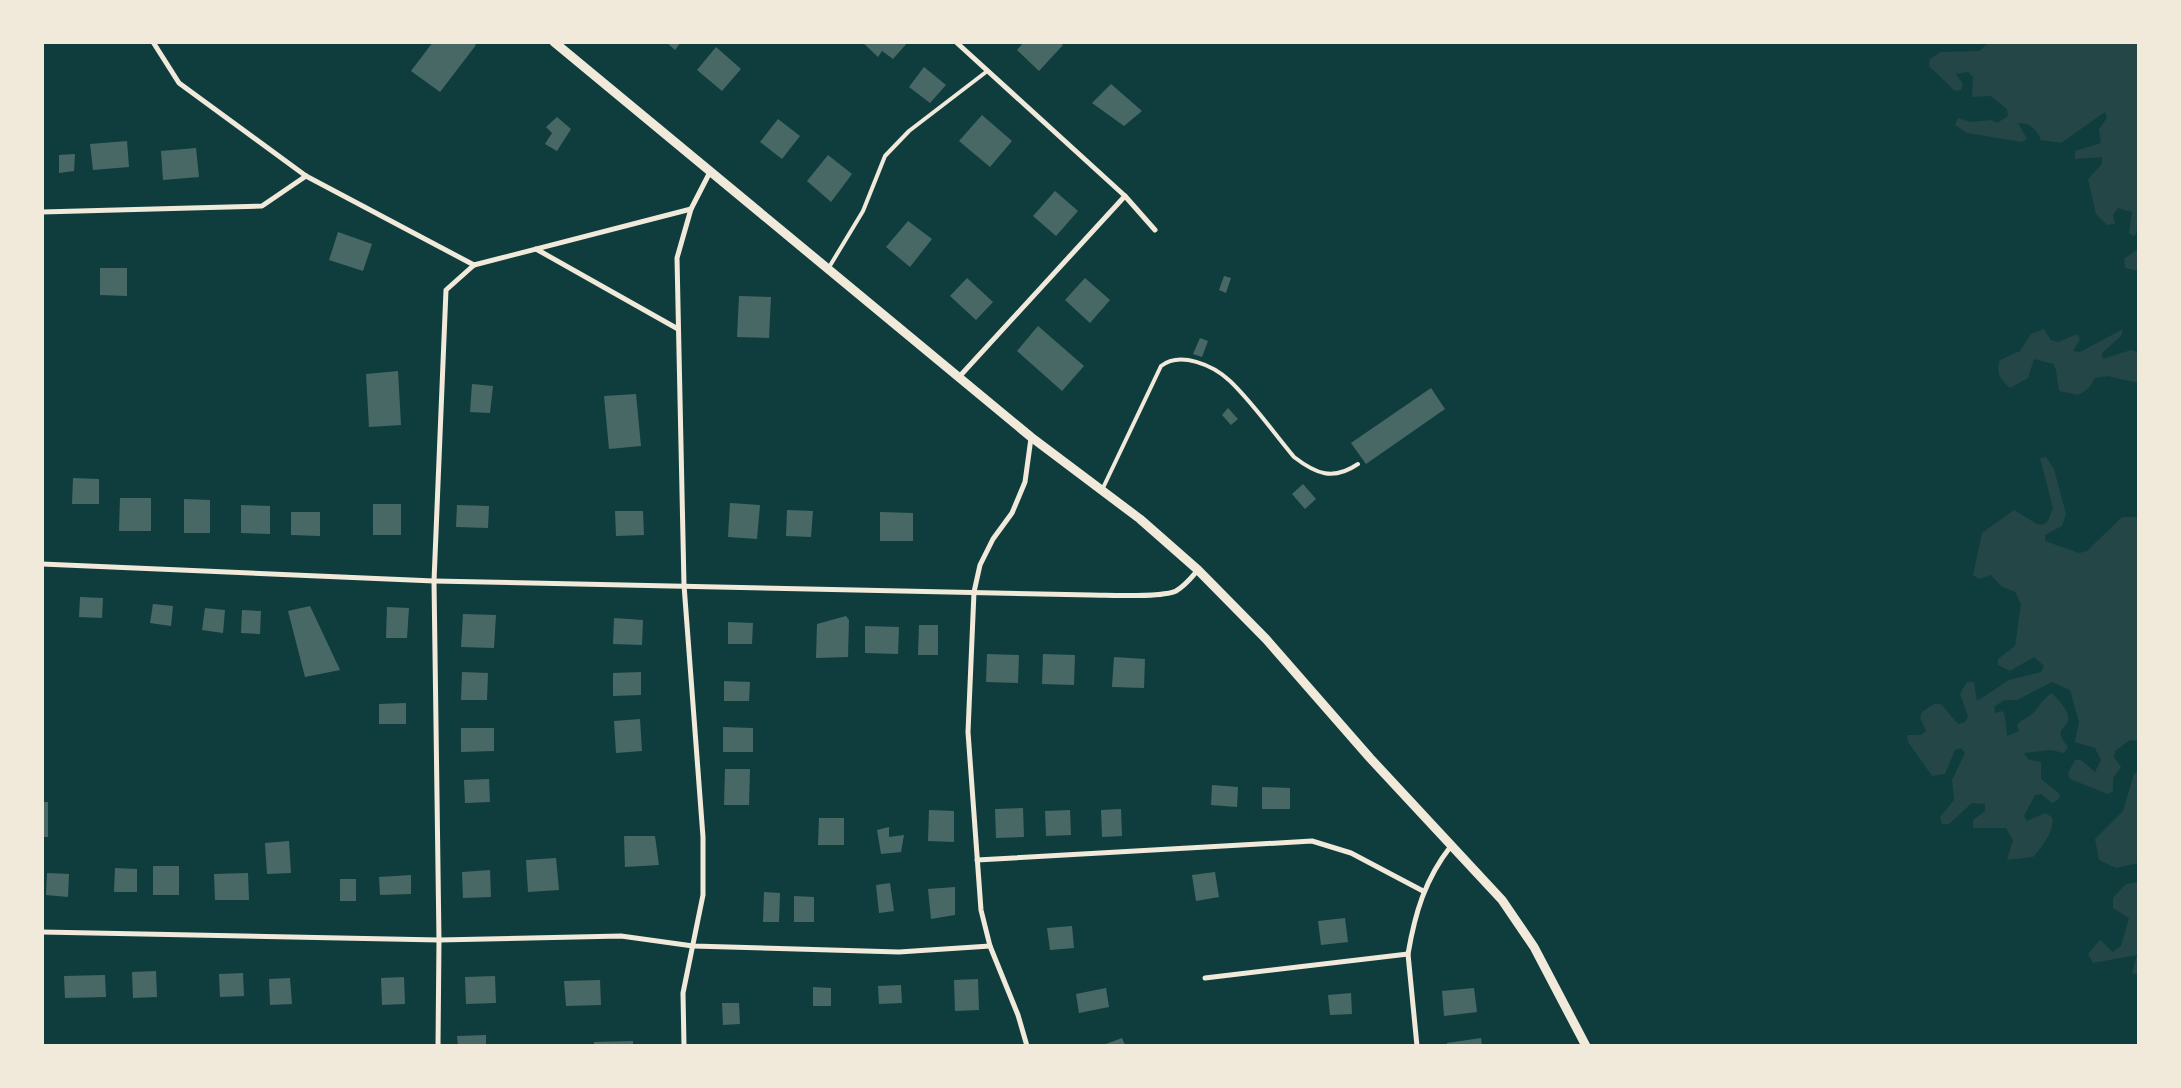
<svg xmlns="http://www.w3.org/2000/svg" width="2181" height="1088" font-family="'Fira Sans',sans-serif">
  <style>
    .green { fill: #244646 }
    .building { fill: #486865 }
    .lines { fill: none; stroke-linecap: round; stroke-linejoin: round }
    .service { stroke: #f1e9da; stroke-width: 4 }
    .minor { stroke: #f1e9da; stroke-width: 5 }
    .tertiary { stroke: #f1e9da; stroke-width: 9 }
  </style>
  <rect width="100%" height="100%" fill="#0f3d3e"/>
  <g class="green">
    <path d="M1988,43H2138V225L2136,234L2133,236L2129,233L2132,212L2118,208L2113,215L2115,224L2107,225L2096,214L2088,179L2102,164V157L2075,159V151L2101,143L2099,129L2107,118L2105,112L2061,143L2041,140C2037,130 2030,122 2018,123L2027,139L2022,142L1967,133L1955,125L1958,118L1971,122L1991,120L1997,123L2008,116L2007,109L1991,96L1972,97L1973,77L1968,72L1956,74L1963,84L1961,90L1955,91L1929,66L1930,59L1941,52L1979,51Z"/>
    <polygon points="2138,249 2138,271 2125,268 2124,259"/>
    <path d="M2044,329L2051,340L2058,342L2077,334L2080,339L2073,351L2080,352L2123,329L2121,336L2102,353L2103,359L2131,350L2138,352V383L2108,376L2095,378L2088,389L2078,395L2059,391L2056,370L2053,364L2034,359L2028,378L2010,388C2001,380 1995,373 2000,360L2020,351L2031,334Z"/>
    <path d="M2046,457L2054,469L2066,514L2062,526L2045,535V541L2079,553L2087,551L2122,517H2135L2138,520V746L2137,741L2130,740L2115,751L2114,757L2121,767L2113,778V791L2108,794L2070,779L2068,773L2075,760H2081L2095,772L2101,760L2095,748L2075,742L2079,722L2070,690L2052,682L2017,700H2004L1994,707L1995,713L2003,711L2005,717L2007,736L2019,731L2017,725C2022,718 2030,717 2034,712C2042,703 2041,701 2052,693C2057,699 2067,708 2068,716C2070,732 2050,724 2068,747L2064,753L2051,750L2024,753L2028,759L2041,762V779L2060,794L2058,800L2052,803L2041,794L2035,795L2024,816L2027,821L2045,813L2052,817C2055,832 2042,846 2033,857L2007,860L2013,840L2006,828H1973V820L1985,811V804L1972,803L1949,824H1942L1940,817L1954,800L1952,780L1965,753L1961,748L1955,750L1945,774L1932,776L1908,742L1907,735H1921L1926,731L1920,718L1922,712L1934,704H1941L1958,724L1965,722L1968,716L1960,694L1967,682H1974L1977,701L2009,680L2041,672L2044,666L2034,657L2010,671L1998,665V659L2015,646L2021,604L2015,592L2001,586L1991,575L1979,579L1973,575L1982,533L2014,510L2037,524L2043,525L2048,521L2053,508L2040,458Z"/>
    <polygon points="2138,772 2138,863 2116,868 2099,860 2095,839 2123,811 2134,774"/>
    <polygon points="2138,882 2138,975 2132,973 2137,955 2093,963 2088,954 2100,940 2113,952 2121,946 2129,918 2113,908 2113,898 2126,884"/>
  </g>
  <g class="building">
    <polygon points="433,42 473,42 476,45 440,92 411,71"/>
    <polygon points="666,42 681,42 675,50"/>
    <polygon points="862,42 908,42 893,59 882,51 878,57"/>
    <polygon points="1024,42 1060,42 1063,45 1039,71 1017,50"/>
    <polygon points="716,47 741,69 722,91 697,70"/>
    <polygon points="924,67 946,85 930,103 909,87"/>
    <polygon points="1111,84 1142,111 1124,126 1092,103"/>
    <polygon points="982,115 1012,141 990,167 959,141"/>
    <polygon points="557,117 571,129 557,151 545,144 552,133 546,127"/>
    <polygon points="778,119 800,136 782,159 760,142"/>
    <polygon points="127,141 129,167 93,170 90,144"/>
    <polygon points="196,148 199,177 163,180 161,151"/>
    <polygon points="75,154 74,171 59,173 59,155"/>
    <polygon points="828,155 852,174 831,202 807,181"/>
    <polygon points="1055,191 1078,211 1056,236 1033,216"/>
    <polygon points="908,221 932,239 910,267 886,247"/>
    <polygon points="338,232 372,244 363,271 329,260"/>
    <polygon points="100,268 127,268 127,296 100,295"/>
    <polygon points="1224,276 1231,278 1226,293 1219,290"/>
    <polygon points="967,278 993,302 976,320 950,296"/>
    <polygon points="1085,278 1110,300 1090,323 1065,300"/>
    <polygon points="739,296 771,297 769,338 737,337"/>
    <polygon points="1038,326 1084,366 1062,391 1017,351"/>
    <polygon points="1200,338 1208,341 1202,357 1193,354"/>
    <polygon points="398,371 401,425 369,427 366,374"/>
    <polygon points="472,384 493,386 490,413 470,412"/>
    <polygon points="1431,388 1445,409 1366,464 1351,443"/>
    <polygon points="636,394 641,446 609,449 604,396"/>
    <polygon points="1228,408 1238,419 1231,425 1222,415"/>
    <polygon points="73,478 99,479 99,504 72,504"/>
    <polygon points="1303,484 1316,499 1305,509 1292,494"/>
    <polygon points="120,498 151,498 151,531 119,531"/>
    <polygon points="184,499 210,500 210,533 184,533"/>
    <polygon points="730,503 760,505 757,539 728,537"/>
    <rect x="373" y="504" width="28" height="31"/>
    <polygon points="241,505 270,506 270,534 241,533"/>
    <polygon points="457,505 489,506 488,528 456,527"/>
    <polygon points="787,510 813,511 811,537 786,536"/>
    <polygon points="615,511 643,511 644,535 616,536"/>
    <polygon points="291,512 320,512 320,536 291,535"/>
    <polygon points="880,512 913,513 913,541 880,541"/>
    <polygon points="80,597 103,598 102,618 79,617"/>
    <polygon points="153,604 173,606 171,626 150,623"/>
    <polygon points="310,606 340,670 305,677 288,611"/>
    <polygon points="387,607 409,608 407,638 386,638"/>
    <polygon points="205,608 225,610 223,633 202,630"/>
    <polygon points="242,610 261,611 260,634 241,633"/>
    <polygon points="463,614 496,615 494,648 461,647"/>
    <polygon points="846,616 849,620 848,657 816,658 817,624"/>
    <polygon points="614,618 643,620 642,645 613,644"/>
    <polygon points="728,622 753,623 752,644 728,644"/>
    <polygon points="919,625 938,625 938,655 918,655"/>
    <polygon points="865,626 899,627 898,654 865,653"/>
    <polygon points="987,654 1019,655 1018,683 986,682"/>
    <polygon points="1043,654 1075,655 1074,685 1042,684"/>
    <polygon points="1114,657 1145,659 1144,688 1112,687"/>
    <polygon points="462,672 488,673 487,700 461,700"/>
    <polygon points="641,672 641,695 613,696 613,673"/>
    <polygon points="724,681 750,682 749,701 724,701"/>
    <polygon points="406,703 406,724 379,724 379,704"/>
    <polygon points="640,719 642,751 616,753 614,721"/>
    <polygon points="723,727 753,728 753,752 723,752"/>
    <polygon points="461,728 494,728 494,751 461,752"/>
    <polygon points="725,769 750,769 749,805 724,805"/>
    <polygon points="489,779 490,802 465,803 464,780"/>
    <polygon points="1212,785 1238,787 1237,807 1211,805"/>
    <polygon points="1262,787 1290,788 1290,809 1262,809"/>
    <rect x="42" y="802" width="6" height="35"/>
    <polygon points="1023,808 1024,837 996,838 995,809"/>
    <polygon points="1121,809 1122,836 1102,837 1101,810"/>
    <polygon points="929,810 954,811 954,842 928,841"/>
    <polygon points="1070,810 1071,835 1046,836 1045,811"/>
    <polygon points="819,818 844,818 844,845 818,845"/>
    <polygon points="889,827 889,837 904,835 901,852 881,854 877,830"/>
    <polygon points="624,836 655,836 659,865 625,867"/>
    <polygon points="289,841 291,873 267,874 265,843"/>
    <polygon points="556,858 559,890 528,892 526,860"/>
    <rect x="153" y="866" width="26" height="29"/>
    <polygon points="115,868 137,869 137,892 114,892"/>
    <polygon points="490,870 491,897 463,898 462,872"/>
    <polygon points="1215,872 1219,897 1196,901 1192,875"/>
    <polygon points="47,873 69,874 68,897 46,895"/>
    <polygon points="248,873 249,900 215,900 214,874"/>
    <polygon points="411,875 411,894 380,895 379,877"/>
    <rect x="340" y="879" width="16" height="22"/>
    <polygon points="890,883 894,911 879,913 876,885"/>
    <polygon points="955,887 955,915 931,919 928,889"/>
    <polygon points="764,892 780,893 779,922 763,922"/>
    <polygon points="794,896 814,897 814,922 794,922"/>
    <polygon points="1345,918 1348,942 1321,945 1318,921"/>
    <polygon points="1072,926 1074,948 1050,950 1047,928"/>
    <polygon points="156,971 157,997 133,998 132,972"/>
    <polygon points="243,973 244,996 220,997 219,974"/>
    <polygon points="105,975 106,997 65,998 64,976"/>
    <polygon points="495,976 496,1003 466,1004 465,977"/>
    <polygon points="404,977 405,1004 382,1005 381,978"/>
    <polygon points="290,978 292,1004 270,1005 269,979"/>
    <polygon points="978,979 979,1010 955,1011 954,980"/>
    <polygon points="600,980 601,1005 566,1006 564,981"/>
    <polygon points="901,985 902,1003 879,1004 878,986"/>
    <polygon points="813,987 831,988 831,1006 813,1006"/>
    <polygon points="1106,988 1109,1007 1079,1013 1076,994"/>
    <polygon points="1474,988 1477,1012 1444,1016 1442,991"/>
    <polygon points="1351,993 1352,1014 1330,1015 1328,995"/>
    <polygon points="722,1003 739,1003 740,1024 723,1025"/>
    <polygon points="486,1035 486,1046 458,1046 457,1036"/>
    <polygon points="1122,1038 1125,1045 1103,1045"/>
    <polygon points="1481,1038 1482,1046 1447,1046 1447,1043"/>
    <polygon points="633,1041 633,1046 594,1046 594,1042"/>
  </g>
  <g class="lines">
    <g class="service">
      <polyline points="828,269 863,211 885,156 909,131 986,72"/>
      <path d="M1102,490L1161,366C1180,351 1213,365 1230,381C1253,403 1273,432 1294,457C1316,474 1333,481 1358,464"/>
    </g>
    <g class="minor">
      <polyline points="153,42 179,83 306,176 474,265 691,209"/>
      <polyline points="956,42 1125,196 1155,230"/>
      <polyline points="42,212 262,206 306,176"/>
      <polyline points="536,249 678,329"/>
      <polyline points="959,377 1125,196"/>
      <path d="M42,564L434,581L1091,595C1110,595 1161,598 1176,591C1185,586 1192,577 1198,570"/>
      <polyline points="977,860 1312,841 1351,853 1423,891"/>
      <polyline points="42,932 439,940 621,936 693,946 899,952 990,946"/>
      <polyline points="1205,978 1408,954"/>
      <polyline points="438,1046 439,940 434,581 446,290 474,265"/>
      <polyline points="684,1046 683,993 703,895 703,837 684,585 677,258 691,209 710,172"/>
      <polyline points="1027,1046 1018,1015 990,946 981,910 968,732 974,592 980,565 993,539 1012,513 1025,482 1031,438"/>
      <path d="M1417,1046L1408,954C1415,913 1425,879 1451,846"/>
    </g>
    <polyline class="tertiary" points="554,42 1031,437 1140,519 1198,570 1266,639 1370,758 1502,900 1534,947 1586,1046"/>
  </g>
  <rect width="2181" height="1088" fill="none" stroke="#f1e9da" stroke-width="88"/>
</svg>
